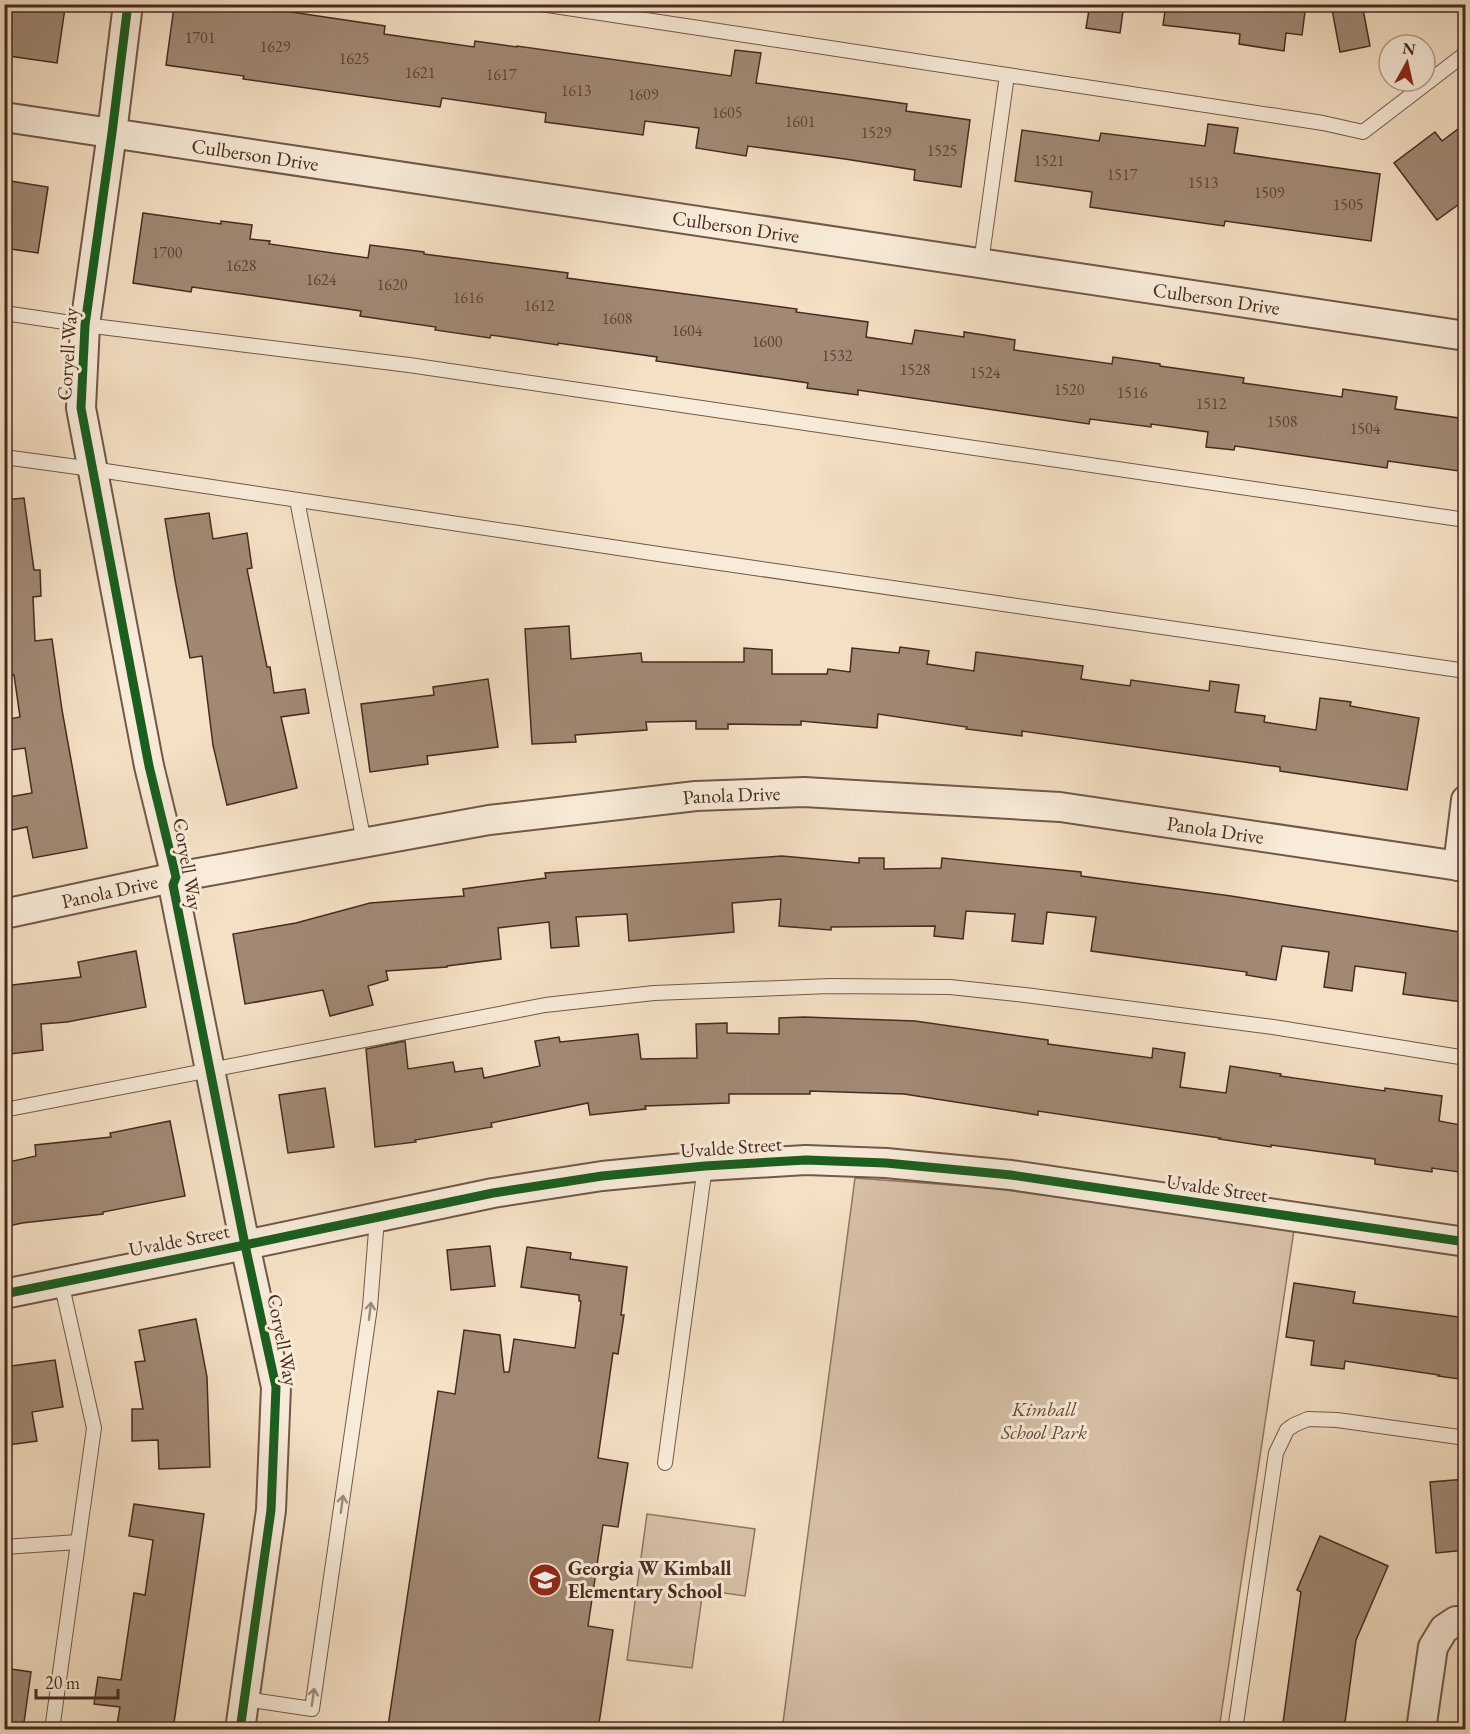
<svg xmlns="http://www.w3.org/2000/svg" width="1470" height="1734" font-family="'EB Garamond',serif">
  <style>
    .green { fill: #d7c1a8; stroke: #8f7664; stroke-width: 1.5 }
    .building { fill: #a18975; stroke: #472a20; stroke-width: 1.5 }
    .lines { fill: none; stroke-linecap: round; stroke-linejoin: round }
    .service-casing { stroke: #725849; stroke-width: 16 }
    .minor-casing { stroke: #725849; stroke-width: 32 }
    .service { stroke: #f8ebd9; stroke-width: 14 }
    .minor { stroke: #f8ebd9; stroke-width: 28 }
    .cycleway-casing { stroke: #f8ebd9; stroke-width: 13 }
    .cycleway { stroke: #1b5e20; stroke-width: 9 }
    .oneway { stroke: #a08a7c }
    .labels { text-anchor: middle; stroke-width: 6; stroke-linejoin: round; paint-order: stroke }
    .number-label { font-size: 16px; fill: #5e4235 }
    .street-label { font-size: 20px; fill: #472a20; stroke: #f8ebd9 }
    .park-label { font-size: 20px; font-style: italic; fill: #64483b; stroke: #f8ebd9 }
    .poi-label { font-size: 20px; font-weight: bold; fill: #472a20; stroke: #f8ebd9; text-anchor: start }
  </style>
  <rect width="100%" height="100%" fill="#f4e0c4"/>
  <filter id="stains"><feTurbulence type="fractalNoise" baseFrequency=".00333" numOctaves="4"/><feColorMatrix values="0 0 0 0 .2 0 0 0 0 .09 0 0 0 0 .02 0 0 0 .5 -.17"/></filter>
  <radialGradient id="worn" r=".72"><stop offset=".6" stop-color="#630" stop-opacity="0"/><stop offset="1" stop-color="#630" stop-opacity=".3"/></radialGradient>
  <g class="green">
    <polygon points="855,1178 991,1188 1294,1230 1219,1729 782,1730"/>
    <polygon points="647,1514 755,1529 745,1596 703,1590 692,1668 627,1660"/>
  </g>
  <g class="building">
    <polygon points="4,4 38,4 65,8 57,63 9,56 12,36 4,35"/>
    <polygon points="190,4 238,4 385,26 384,34 474,47 475,41 517,47 517,46 731,76 735,50 761,53 756,83 907,104 906,111 970,120 961,187 914,180 915,170 845,159 748,146 746,156 696,148 699,128 645,121 643,135 545,122 546,113 442,98 440,107 243,79 244,76 166,65 174,7 190,9"/>
    <polygon points="1090,4 1124,4 1120,33 1086,28"/>
    <polygon points="1166,4 1306,4 1302,35 1286,33 1284,51 1239,44 1240,34 1163,25"/>
    <polygon points="1331,4 1362,4 1370,46 1340,52"/>
    <polygon points="1466,123 1466,199 1437,220 1394,163 1435,132 1442,141"/>
    <polygon points="1208,124 1238,128 1234,153 1380,174 1371,241 1225,221 1224,226 1090,207 1092,192 1015,181 1022,130 1099,141 1101,133 1205,146"/>
    <polygon points="4,180 48,187 38,253 4,248"/>
    <polygon points="143,213 221,224 221,221 252,225 250,239 270,241 269,244 368,258 370,245 424,252 424,254 568,273 567,278 797,309 796,312 868,322 866,337 912,344 915,330 964,337 964,332 1015,340 1014,350 1112,364 1113,357 1160,364 1160,366 1244,378 1243,383 1342,397 1343,389 1397,397 1395,409 1466,419 1466,472 1388,461 1387,468 1235,446 1234,450 1206,447 1208,432 1151,424 1151,427 1090,419 1089,424 858,390 858,395 807,388 808,383 656,361 657,357 558,343 558,345 491,335 490,338 435,330 436,327 360,316 361,311 192,287 191,292 133,283"/>
    <polygon points="24,498 34,570 40,570 41,596 33,597 35,641 52,639 62,710 87,848 33,858 27,827 7,831 4,816 4,798 32,793 25,748 4,751 4,720 20,717 14,675 4,676 4,500"/>
    <polygon points="209,513 213,539 247,533 252,568 247,569 267,667 270,667 274,693 305,689 309,713 281,717 297,788 227,805 213,745 202,656 190,658 175,580 165,519"/>
    <polygon points="569,626 571,659 641,653 642,662 744,662 744,648 772,650 772,674 827,674 828,669 850,672 852,648 899,653 900,647 929,651 927,664 974,671 976,652 1083,666 1081,679 1130,686 1131,680 1209,691 1210,681 1239,685 1235,712 1265,716 1264,722 1316,730 1320,698 1351,702 1350,706 1419,718 1407,790 1280,771 1280,767 1022,731 1022,736 966,729 967,727 878,714 877,728 801,721 801,725 728,724 728,729 696,729 696,721 646,722 647,730 575,735 576,742 532,744 525,629"/>
    <polygon points="488,679 498,747 427,756 428,764 370,772 361,704 434,695 433,687"/>
    <polygon points="782,856 859,863 859,858 884,858 884,869 941,868 942,858 1081,872 1081,876 1231,896 1466,933 1466,976 1462,1002 1403,994 1406,973 1355,966 1352,991 1324,987 1329,952 1282,946 1276,980 1246,975 1247,972 1091,951 1096,917 1047,912 1043,944 1012,941 1015,914 966,911 963,939 934,936 935,926 831,927 831,930 779,926 781,899 732,903 734,932 629,941 627,914 576,917 579,946 551,948 549,922 498,928 501,959 447,966 447,967 386,971 388,980 368,986 373,1005 330,1016 323,990 245,1004 233,934 296,923 370,903 464,896 463,889 546,878 545,873"/>
    <polygon points="136,951 146,1007 67,1022 41,1024 43,1050 10,1054 4,1000 4,986 81,977 78,962"/>
    <polygon points="804,1017 915,1021 1048,1040 1048,1044 1152,1058 1153,1048 1185,1053 1180,1087 1226,1093 1230,1066 1281,1074 1280,1076 1385,1091 1385,1088 1442,1096 1439,1121 1466,1126 1466,1173 1432,1168 1432,1172 1375,1164 1375,1159 1271,1145 1271,1147 1219,1139 1220,1138 1038,1111 1038,1115 904,1094 810,1091 810,1094 729,1094 729,1103 645,1106 646,1109 590,1115 588,1103 491,1123 492,1127 415,1140 416,1142 375,1147 366,1049 405,1041 408,1069 453,1062 455,1072 482,1068 484,1078 540,1066 535,1041 559,1037 560,1042 638,1034 641,1059 697,1058 696,1024 727,1023 727,1033 779,1034 779,1018"/>
    <polygon points="325,1088 334,1147 288,1153 279,1095"/>
    <polygon points="170,1121 185,1196 103,1212 103,1214 22,1223 4,1227 4,1163 36,1156 35,1145 111,1137 110,1133"/>
    <polygon points="490,1246 495,1286 451,1290 447,1250"/>
    <polygon points="527,1247 571,1253 570,1259 627,1267 621,1315 624,1315 618,1354 613,1353 598,1458 628,1463 618,1527 603,1525 588,1626 613,1630 598,1730 415,1730 388,1726 438,1391 455,1394 464,1330 500,1335 504,1372 509,1372 514,1339 575,1348 581,1301 579,1301 579,1295 521,1287"/>
    <polygon points="1294,1283 1355,1292 1353,1303 1466,1318 1466,1380 1438,1376 1439,1375 1345,1361 1344,1369 1311,1365 1314,1341 1286,1337"/>
    <polygon points="196,1319 207,1377 210,1467 159,1469 158,1440 132,1441 132,1409 143,1409 135,1362 145,1361 139,1330"/>
    <polygon points="55,1360 63,1407 32,1412 37,1441 8,1445 4,1423 4,1367"/>
    <polygon points="1466,1479 1466,1550 1436,1553 1430,1482"/>
    <polygon points="134,1504 204,1514 173,1730 116,1730 120,1707 94,1704 98,1677 121,1680 134,1593 145,1595 153,1540 129,1536"/>
    <polygon points="1320,1536 1388,1566 1356,1640 1344,1730 1282,1730 1301,1592 1297,1590"/>
    <polygon points="4,1668 31,1672 23,1730 4,1730"/>
  </g>
  <g class="lines">
    <g class="service-casing">
      <g id="service">
        <polyline points="541,4 1323,123 1363,132 1466,53"/>
        <polyline points="981,263 1007,75"/>
        <polyline points="4,313 85,325 409,365 1466,520"/>
        <polyline points="4,457 92,469 665,555 1466,671"/>
        <polyline points="297,500 364,842"/>
        <polyline points="4,1110 545,1005 654,993 830,986 950,987 1025,995 1273,1027 1466,1058"/>
        <polyline points="665,1463 705,1166"/>
        <polyline points="4,1547 78,1542"/>
        <polyline points="245,1699 312,1709 370,1307 377,1218"/>
        <polyline points="52,1730 94,1428 61,1282"/>
        <polyline points="1235,1730 1276,1453 1287,1430 1294,1425 1308,1419 1337,1420 1466,1438"/>
      </g>
    </g>
    <g class="minor-casing">
      <g id="minor">
        <polyline points="128,4 112,133 85,325 81,408 149,766 176,877 173,885 245,1245 276,1387 271,1510 240,1730"/>
        <path id="s1" d="M4,117L1466,336"/>
        <polyline points="1458,866 1466,800"/>
        <path id="s2" d="M4,914L176,877L489,820L696,796L804,792L1060,807L1466,867"/>
        <polyline points="4,1294 245,1245 493,1193 602,1176 705,1166 806,1160 886,1163 1011,1175 1466,1242"/>
        <polyline points="1421,1730 1433,1647 1444,1629 1456,1621 1466,1622"/>
      </g>
    </g>
    <use href="#service" class="service"/>
    <use href="#minor" class="minor"/>
    <g class="cycleway-casing">
      <g id="cycleway">
        <polyline points="128,4 112,133 85,325 81,408 149,766 176,877 173,885 245,1245 276,1387 271,1510 240,1730"/>
        <polyline points="4,1294 245,1245 493,1193 602,1176 705,1166 806,1160 886,1163 1011,1175 1466,1242"/>
      </g>
    </g>
    <use href="#cycleway" class="cycleway"/>
  </g>
  <defs><path id="oneway-shaft" d="M-6 0H5M1.5-3L5.5 0L1.5 3" fill="none" stroke-width="1.6" stroke-linecap="round" stroke-linejoin="round" transform="scale(1.5)"/></defs>
  <g class="oneway">
    <use href="#oneway-shaft" transform="translate(370 1311) rotate(-83)"/>
    <use href="#oneway-shaft" transform="translate(342 1504) rotate(-82)"/>
    <use href="#oneway-shaft" transform="translate(313 1697) rotate(-82)"/>
  </g>
  <defs>
    <g id="school-disc" transform="scale(1.725)"><circle r="9.5" fill="#8f2418" stroke="#f8ebd9"/><path d="M0-5L7-2L0 1L-7-2ZM-4 1L0 2.5L4 1V4Q0 6-4 4Z" fill="#fff"/></g>
  </defs>
  <g fill-rule="evenodd">
    <use href="#school-disc" x="545" y="1580"/>
  </g>
  <g class="labels">
    <g class="number-label">
      <text x="200" y="43">1701</text>
      <text x="275" y="52">1629</text>
      <text x="354" y="64">1625</text>
      <text x="420" y="78">1621</text>
      <text x="501" y="80">1617</text>
      <text x="576" y="96">1613</text>
      <text x="643" y="100">1609</text>
      <text x="727" y="118">1605</text>
      <text x="800" y="127">1601</text>
      <text x="876" y="138">1529</text>
      <text x="942" y="156">1525</text>
      <text x="1049" y="166">1521</text>
      <text x="1122" y="180">1517</text>
      <text x="1203" y="188">1513</text>
      <text x="1269" y="198">1509</text>
      <text x="1348" y="210">1505</text>
      <text x="167" y="258">1700</text>
      <text x="241" y="271">1628</text>
      <text x="321" y="285">1624</text>
      <text x="392" y="290">1620</text>
      <text x="468" y="303">1616</text>
      <text x="539" y="311">1612</text>
      <text x="617" y="324">1608</text>
      <text x="687" y="336">1604</text>
      <text x="767" y="347">1600</text>
      <text x="837" y="361">1532</text>
      <text x="915" y="375">1528</text>
      <text x="985" y="378">1524</text>
      <text x="1069" y="395">1520</text>
      <text x="1132" y="398">1516</text>
      <text x="1211" y="409">1512</text>
      <text x="1282" y="427">1508</text>
      <text x="1365" y="434">1504</text>
    </g>
    <g class="street-label">
      <text dy="7" stroke="none"><textPath href="#s1" startOffset="254">Culberson Drive</textPath></text>
      <text dy="7" stroke="none"><textPath href="#s1" startOffset="740">Culberson Drive</textPath></text>
      <text dy="7" stroke="none"><textPath href="#s1" startOffset="1226">Culberson Drive</textPath></text>
      <text transform="translate(67 354) rotate(-86)" y="7">Coryell Way</text>
      <text dy="7" stroke="none"><textPath href="#s2" startOffset="738">Panola Drive</textPath></text>
      <text dy="7" stroke="none"><textPath href="#s2" startOffset="1224">Panola Drive</textPath></text>
      <text transform="translate(188 864) rotate(80)" y="7">Coryell Way</text>
      <text dy="7" stroke="none"><textPath href="#s2" startOffset="108">Panola Drive</textPath></text>
      <text transform="translate(731 1147) rotate(-4)" y="7">Uvalde Street</text>
      <text transform="translate(1217 1188) rotate(8)" y="7">Uvalde Street</text>
      <text transform="translate(179 1240) rotate(-11)" y="7">Uvalde Street</text>
      <text transform="translate(283 1340) rotate(79)" y="7">Coryell Way</text>
    </g>
    <g class="park-label">
      <text x="1044" y="1416">Kimball<tspan x="1044" dy="23">School Park</tspan></text>
    </g>
    <g class="poi-label">
      <text x="568" y="1575">Georgia W Kimball<tspan x="568" dy="23">Elementary School</tspan></text>
    </g>
  </g>
  <rect width="1470" height="1734" fill="none" stroke="#f4e0c4" stroke-width="24"/>
  <rect x="6" y="6" width="1458" height="1722" fill="none" stroke="#472a20" stroke-width="3"/>
  <rect x="12" y="12" width="1446" height="1710" fill="none" stroke="#472a20" stroke-width="1.5"/>
  <g transform="translate(1407 63) rotate(8)"><circle r="28" fill="#f8ebd9" stroke="#b19e8f" stroke-width="1.5"/>
  <path d="M0-4.5L10 22L0 15L-10 22Z" fill="#8f2418"/>
  <text y="-9" font-size="16" font-weight="bold" text-anchor="middle" fill="#472a20">N</text>
  </g>
  <path d="M36 1689v9h82v-9" fill="none" stroke="#472a20" stroke-width="3"/>
  <text x="45" y="1689" font-size="18" fill="#472a20" stroke="#f8ebd9" stroke-width="4.5" paint-order="stroke">20 m</text>
  <rect width="100%" height="100%" filter="url(#stains)"/>
  <rect width="100%" height="100%" fill="url(#worn)"/>
</svg>
